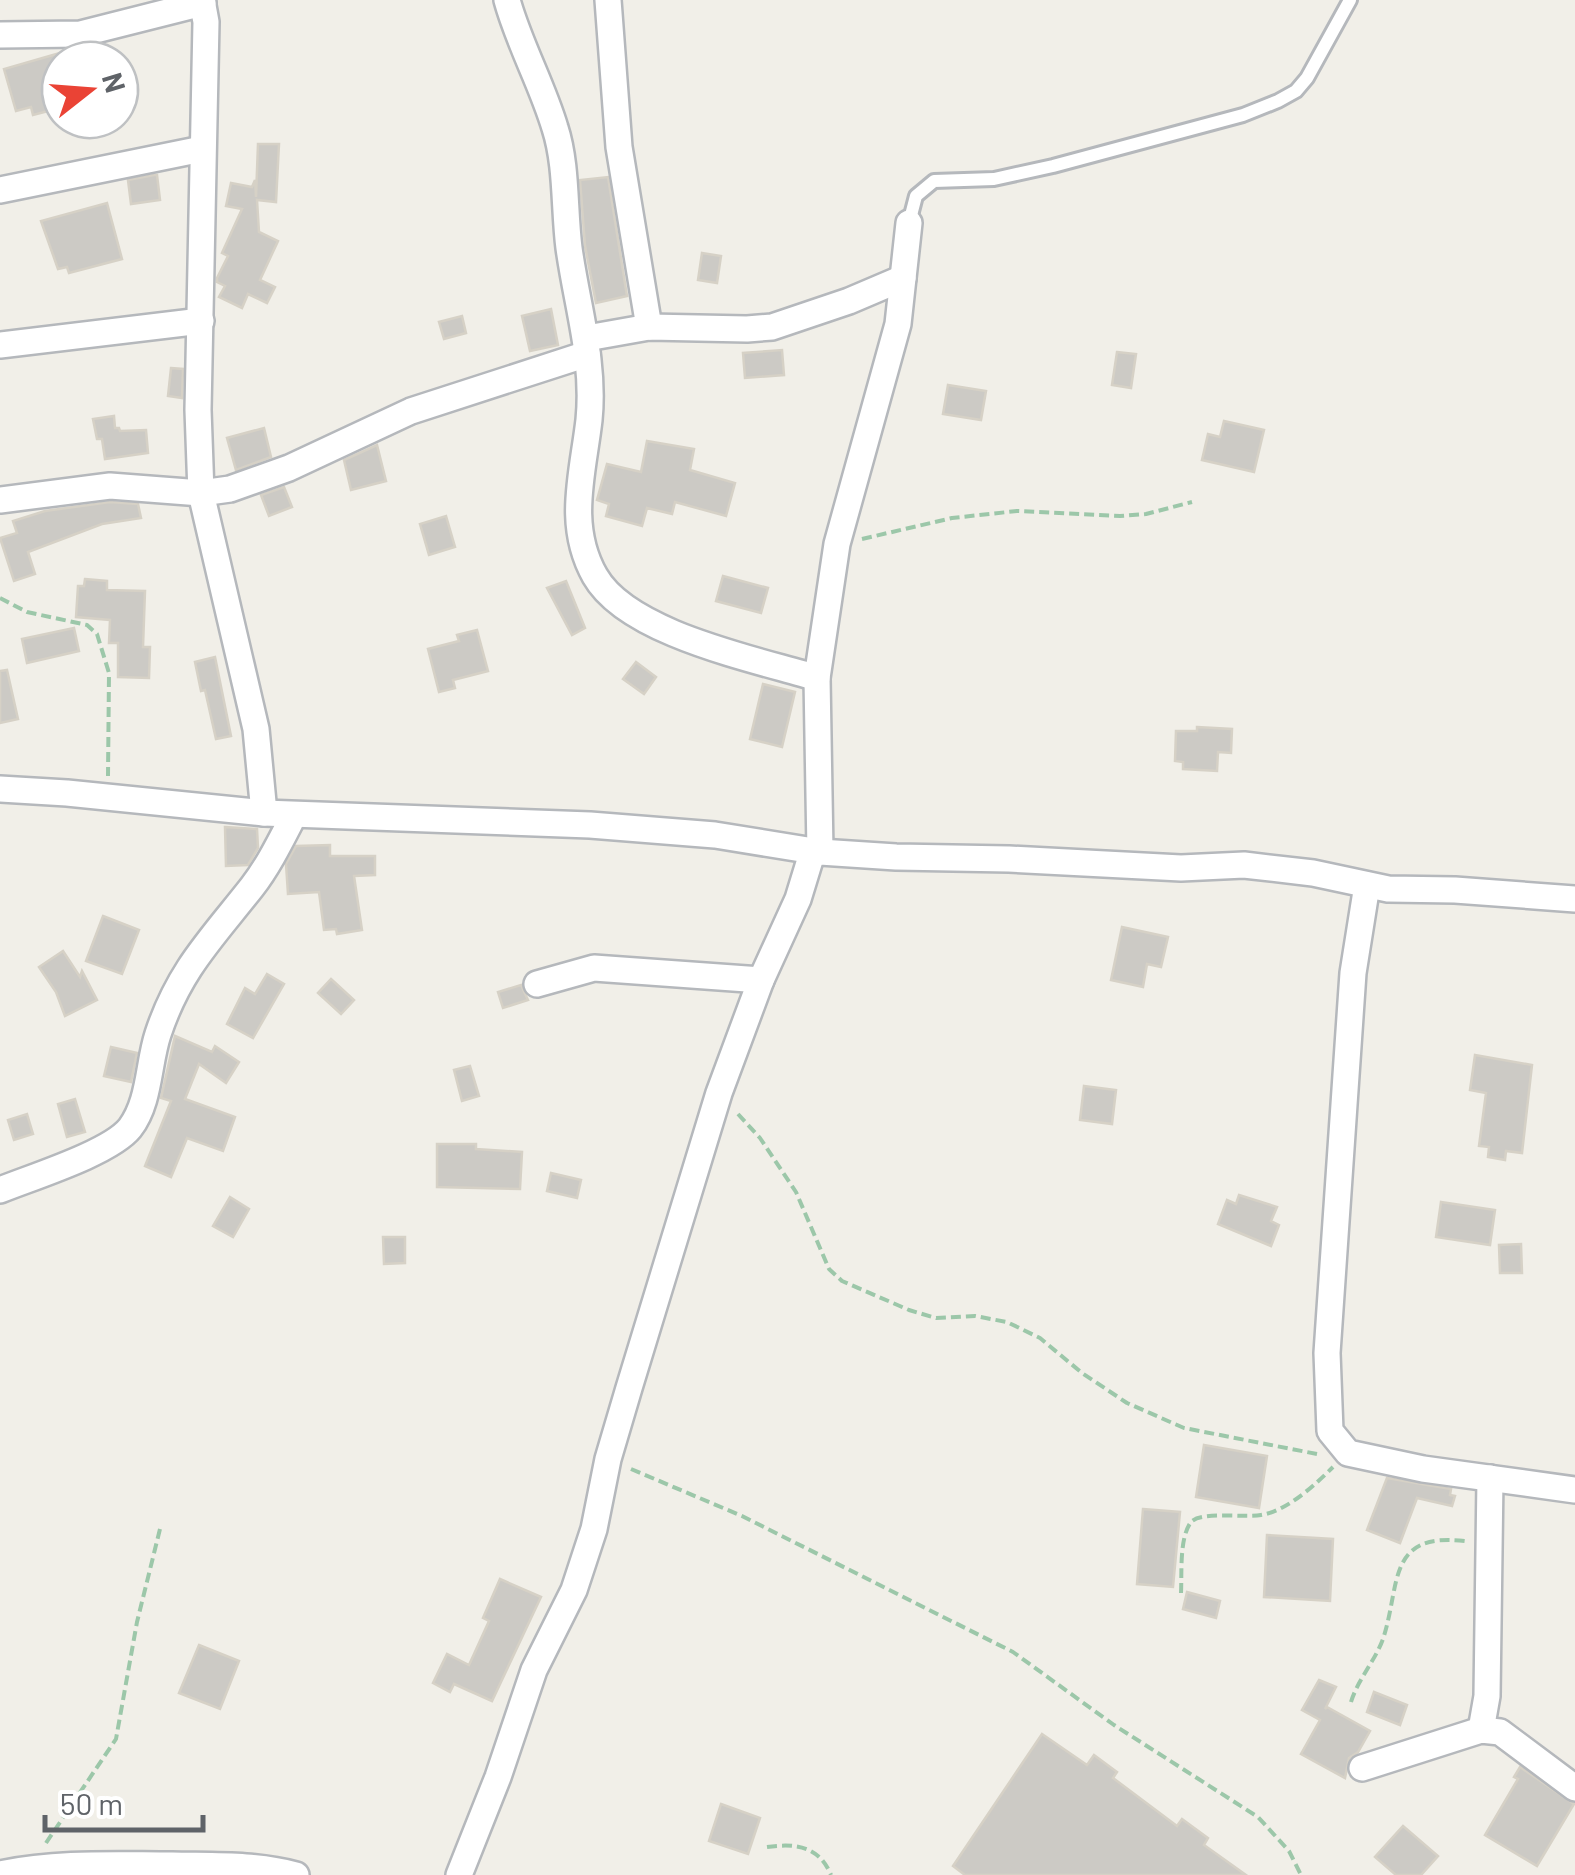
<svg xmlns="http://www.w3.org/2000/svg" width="1575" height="1875" font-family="Barlow,sans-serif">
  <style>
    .building { fill: #cccac5; stroke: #d6d1c6; stroke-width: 2.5 }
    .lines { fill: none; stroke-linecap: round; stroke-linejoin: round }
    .lane-casing { stroke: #b5b8bc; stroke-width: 18 }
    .street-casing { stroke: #b5b8bc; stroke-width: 30 }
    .path { stroke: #9cc7a9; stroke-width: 4; stroke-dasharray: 10 5; stroke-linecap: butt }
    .lane { stroke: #fff; stroke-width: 12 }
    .street { stroke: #fff; stroke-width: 25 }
  </style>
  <rect width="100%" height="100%" fill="#f1efe8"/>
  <g class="building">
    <polygon points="60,53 60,108 33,115 31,107 16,111 4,69"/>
    <polygon points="258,144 279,144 276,202 257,200 259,232 278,241 260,280 275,287 267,303 248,294 242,308 219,297 225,286 217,282 217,278 228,256 222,253 242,209 226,206 231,183 252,187 255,180 256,197"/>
    <polygon points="154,175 157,175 160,200 131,204 128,180"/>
    <polygon points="608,177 627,296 596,303 585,246 580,180"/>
    <polygon points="107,203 122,259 69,273 67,267 58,269 41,221"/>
    <polygon points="702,253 721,256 717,283 698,280"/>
    <polygon points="551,309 558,345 530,351 522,316"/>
    <polygon points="462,316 466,333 444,339 439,322"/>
    <polygon points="782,350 784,375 745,378 743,353"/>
    <polygon points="1117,352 1136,354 1131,388 1112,385"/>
    <polygon points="171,368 183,369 182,398 168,396"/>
    <polygon points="948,385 986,391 981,420 943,414"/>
    <polygon points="114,416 115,428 119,428 120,431 146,430 148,453 105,459 102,439 97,439 93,419"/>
    <polygon points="1224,421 1264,430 1254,472 1202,460 1208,434 1220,437"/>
    <polygon points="264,428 271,457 236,470 227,438"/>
    <polygon points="647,441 694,449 690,470 735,483 726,516 675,502 672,514 647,508 642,526 606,516 609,504 597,500 607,464 641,472"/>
    <polygon points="377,445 386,481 351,490 344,460"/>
    <polygon points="284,487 292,507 269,516 261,495"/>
    <polygon points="110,502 138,504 141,518 102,524 28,552 35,574 14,581 0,538 17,533 13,521 45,511"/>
    <polygon points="446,516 455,547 429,555 420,524"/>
    <polygon points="723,576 768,588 761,613 716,601"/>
    <polygon points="85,579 107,581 107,590 145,591 143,647 150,647 149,678 118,677 118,643 109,643 110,620 76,617 78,586 84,586"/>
    <polygon points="566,581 585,628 572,635 547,588"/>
    <polygon points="74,628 79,651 27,663 22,639"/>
    <polygon points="477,630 488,671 453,680 455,688 439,692 428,649 459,641 457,635"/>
    <polygon points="215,657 231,736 216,739 205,690 201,691 195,662"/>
    <polygon points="636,662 656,677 644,694 623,679"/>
    <polygon points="7,670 18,719 0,723 0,671"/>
    <polygon points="763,684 795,692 782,747 750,739"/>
    <polygon points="1197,727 1232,729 1231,753 1218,752 1217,771 1183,769 1183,762 1175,761 1176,731 1197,731"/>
    <polygon points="225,827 257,829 258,848 248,865 226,866"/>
    <polygon points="330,845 330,856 375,856 375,875 354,876 362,930 337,934 336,929 324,930 319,892 288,894 286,864 296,846"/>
    <polygon points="103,916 139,930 122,974 86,961"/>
    <polygon points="1122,927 1168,937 1161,967 1147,964 1143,987 1111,980"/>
    <polygon points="63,951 80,977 82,971 97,1000 65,1016 56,992 39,967"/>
    <polygon points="267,974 284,984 253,1038 227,1024 245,988 255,994"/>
    <polygon points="331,979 354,1000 341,1014 318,993"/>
    <polygon points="521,985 528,1000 503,1008 498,992"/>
    <polygon points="175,1036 212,1052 215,1046 239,1062 226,1083 199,1064 185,1099 235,1117 223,1151 187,1138 171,1177 145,1166 171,1101 161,1098"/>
    <polygon points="111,1047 137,1053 131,1082 104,1076"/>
    <polygon points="1475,1055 1532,1065 1522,1153 1506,1151 1505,1160 1488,1157 1489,1147 1479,1146 1486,1093 1470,1090"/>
    <polygon points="470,1066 479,1096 462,1101 454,1070"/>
    <polygon points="1084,1086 1116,1090 1112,1124 1080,1120"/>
    <polygon points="75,1099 85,1132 67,1137 58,1104"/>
    <polygon points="27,1114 33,1134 14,1140 8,1120"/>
    <polygon points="437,1144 476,1144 476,1149 522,1152 520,1189 437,1187"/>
    <polygon points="551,1173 581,1180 577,1198 547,1191"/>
    <polygon points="1239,1195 1277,1207 1271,1221 1279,1225 1271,1246 1218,1224 1227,1200 1236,1204"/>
    <polygon points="230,1197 249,1209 233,1237 213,1226"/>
    <polygon points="1441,1202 1495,1210 1490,1245 1436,1237"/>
    <polygon points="383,1237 405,1237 405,1263 384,1264"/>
    <polygon points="1521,1244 1522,1273 1500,1273 1499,1245"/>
    <polygon points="1204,1445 1267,1456 1259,1508 1196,1497"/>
    <polygon points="1387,1478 1451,1489 1450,1495 1455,1496 1452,1506 1417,1498 1400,1543 1367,1530"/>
    <polygon points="1143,1509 1180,1512 1173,1587 1137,1584"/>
    <polygon points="1267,1535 1333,1539 1330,1601 1264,1597"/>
    <polygon points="500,1579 541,1597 492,1701 454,1684 450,1692 433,1683 447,1654 469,1665 489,1621 483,1618"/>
    <polygon points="1187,1592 1220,1601 1216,1618 1183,1609"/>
    <polygon points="199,1645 239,1661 220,1709 179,1693"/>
    <polygon points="1319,1680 1336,1687 1325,1709 1327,1707 1370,1731 1358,1752 1349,1758 1345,1778 1301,1754 1320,1720 1302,1710"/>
    <polygon points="1374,1692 1407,1705 1400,1725 1367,1712"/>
    <polygon points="1042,1734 1087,1765 1094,1755 1117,1772 1113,1778 1177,1826 1182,1819 1208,1838 1204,1845 1246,1875 965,1875 953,1866"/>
    <polygon points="1520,1767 1574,1804 1537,1866 1485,1835 1518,1779 1514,1777"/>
    <polygon points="721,1804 760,1818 748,1854 709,1841"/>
    <polygon points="1403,1826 1438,1856 1421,1875 1396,1875 1375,1857"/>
  </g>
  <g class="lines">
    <g class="lane-casing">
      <polyline id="lane" points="909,223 916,196 934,181 994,179 1053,166 1243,115 1278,101 1296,91 1307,78 1350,0"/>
    </g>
    <g class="street-casing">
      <g id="street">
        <polyline points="202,0 206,22 198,410 201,493 256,729 264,813"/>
        <path d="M507,0C519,44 542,84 555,128C567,165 564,209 569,248C577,306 595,361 589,420C583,473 566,525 595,576C628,634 755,659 817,678"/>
        <polyline points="608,0 619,147 649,327"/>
        <polyline points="0,35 80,34 203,3"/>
        <polyline points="0,190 202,149"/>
        <polyline points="587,338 649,327 747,329 772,327 849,301 903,278"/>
        <polyline points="0,345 201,321"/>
        <polyline points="0,500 110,486 201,493 230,489 289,468 411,411 587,354"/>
        <polyline points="0,789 67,793 264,813 590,825 715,835 820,852 896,857 1009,859 1181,868 1244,865 1313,873 1388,889 1455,890 1575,899"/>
        <polyline points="820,852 817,678 837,544 898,324 909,223"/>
        <polyline points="1367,885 1353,973 1327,1353 1330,1431 1348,1453 1423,1469 1575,1490"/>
        <polyline points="537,984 594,968 761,980"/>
        <path d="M0,1190C32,1177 110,1153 130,1128C150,1102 148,1064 158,1034C179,970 212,938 252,887C269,865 281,840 294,815"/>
        <polyline points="1481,1730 1487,1696 1490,1478"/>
        <polyline points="1362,1768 1481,1730 1500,1732 1575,1788"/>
        <path d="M0,1874C57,1862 114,1865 172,1865C214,1866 255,1864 296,1875"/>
        <polyline points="459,1875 498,1777 534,1670 574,1590 594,1529 608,1459 629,1388 719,1093 761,980 798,899 813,850"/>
      </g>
    </g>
    <g class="path">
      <polyline points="862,539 952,518 1017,511 1120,516 1146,514 1192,502"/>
      <polyline points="0,598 27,612 87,625 97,634 109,673 108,776"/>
      <polyline points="738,1114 760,1138 796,1192 829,1269 842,1281 909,1310 936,1318 975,1316 1007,1322 1040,1338 1082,1373 1127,1403 1184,1428 1317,1454"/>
      <polyline points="631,1469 742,1516 1013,1652 1114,1725 1258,1817 1289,1851 1301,1875"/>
      <path d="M1181,1593C1182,1574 1179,1538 1191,1522C1201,1511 1245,1518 1261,1515C1287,1511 1315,1485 1333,1467"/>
      <path d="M1351,1702C1358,1679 1375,1661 1383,1639C1401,1584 1386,1532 1465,1541"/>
      <polyline points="46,1843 116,1739 137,1622 160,1529"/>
      <path d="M767,1847C796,1843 819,1846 831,1875"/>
    </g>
    <use href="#lane" class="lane"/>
    <use href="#street" class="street"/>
  </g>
  <g transform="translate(90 90) rotate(73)"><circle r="48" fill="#ffffff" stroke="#bfc1c3" stroke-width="2.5"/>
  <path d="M0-8L18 38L0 25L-18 38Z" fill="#ea4335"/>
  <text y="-15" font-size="28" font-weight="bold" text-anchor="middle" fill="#5f6368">N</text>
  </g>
  <path d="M45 1815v15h158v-15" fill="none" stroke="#5f6368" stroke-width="5"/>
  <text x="60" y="1815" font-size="30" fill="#5f6368" stroke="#ffffff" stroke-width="8" paint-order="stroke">50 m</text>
</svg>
